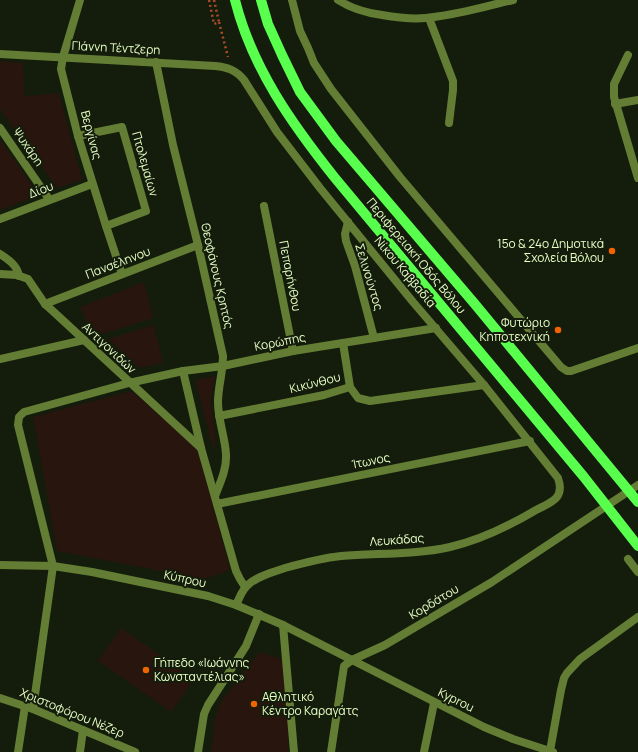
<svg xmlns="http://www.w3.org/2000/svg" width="638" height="752" font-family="Manrope,sans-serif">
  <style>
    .green { fill: #27150e }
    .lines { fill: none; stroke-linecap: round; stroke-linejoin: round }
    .path { stroke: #b04b29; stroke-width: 2.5; stroke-dasharray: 2 3; stroke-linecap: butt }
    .pedestrian { stroke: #637d34; stroke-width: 8 }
    .minor { stroke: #637d34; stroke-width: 8 }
    .tertiary { stroke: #637d34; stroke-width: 8 }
    .primary { stroke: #58ff4d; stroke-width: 10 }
    .poi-dot { fill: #f16400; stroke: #141d0b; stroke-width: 1.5 }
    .labels { text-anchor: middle; stroke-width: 4; stroke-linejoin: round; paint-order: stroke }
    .street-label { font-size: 12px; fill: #e7ffc6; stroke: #141d0b }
    .poi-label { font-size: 12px; fill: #e7ffc6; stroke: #141d0b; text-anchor: end }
  </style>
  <rect width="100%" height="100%" fill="#141d0b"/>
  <g class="green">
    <polygon points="0,61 23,63 25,96 59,93 82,180 57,188 0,109"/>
    <polygon points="0,140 39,195 0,210"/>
    <polygon points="144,282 153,318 102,334 87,323 80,307"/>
    <polygon points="154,325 163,363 139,368 108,339"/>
    <path d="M215,376C213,385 211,394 211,404C212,413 217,442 215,448L213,447L195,380Z"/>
    <polygon points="132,391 198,450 230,570 204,579 57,551 33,417"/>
    <polygon points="121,628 194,679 171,712 98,661"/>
    <polygon points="259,652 282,659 288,713 288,752 211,752 215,719 218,709 223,699"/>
  </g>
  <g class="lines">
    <g class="path">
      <polyline points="209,0 214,24 219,22 228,57"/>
      <polyline points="214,0 219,22"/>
    </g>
    <polyline class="pedestrian" points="283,625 294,752"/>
    <g class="minor">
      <polyline points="80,0 63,57 61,69 78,136 106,226 122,274"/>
      <polyline points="292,0 300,31 308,48 314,63 331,89 400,177 561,367 567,371 571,371 638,348"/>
      <path d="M338,0C352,9 366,13 382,15C399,18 417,20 434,17C460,14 487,6 513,0"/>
      <polyline points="429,18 453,81 453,90 449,123"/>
      <path d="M0,54L215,66C227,67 236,70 244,80L277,132L320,188L413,302L484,385L558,478C565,498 552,502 536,510C509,526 481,540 450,547C414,555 377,553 341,556C322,558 303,563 285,568C273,572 258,576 249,584C242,589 240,597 236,605"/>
      <polyline points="628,55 614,84 614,97 638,178"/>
      <path d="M156,62L173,145L198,245L223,356C223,372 218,387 218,402C218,420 225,437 226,454C227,469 220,483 215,496"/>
      <polyline points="615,104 638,100"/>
      <polyline points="0,128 49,199"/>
      <polyline points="78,136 122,127 146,211 106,226"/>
      <polyline points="264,206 293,351"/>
      <polyline points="0,219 92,184"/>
      <polyline points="348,222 345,234 346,241 355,266 374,338"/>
      <path d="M0,254C9,260 17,265 19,276"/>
      <polyline points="0,274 17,275 28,279 45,304 56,314 201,448"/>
      <polyline points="45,304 198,245"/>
      <polyline points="343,343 350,387"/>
      <polyline points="0,359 84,340"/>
      <polyline points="183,371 201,448 236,571 240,579 245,587"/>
      <polyline points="219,416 324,395 350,387 358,398 370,401 484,385"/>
      <polyline points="217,504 530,441"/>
      <polyline points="628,559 638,572"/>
      <polyline points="0,698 33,709 135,752"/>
      <polyline points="33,709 53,566 18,425 19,417 24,412 129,383 183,371 223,366 293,351 436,328"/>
      <polyline points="550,751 561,690 564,678 567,673 580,659 638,617"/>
      <polyline points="18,752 25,706"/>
      <polyline points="80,752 83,730"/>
      <polyline points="198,752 204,714 208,705 246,646 259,614"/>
      <polyline points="331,752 344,666 352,660"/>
      <polyline points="424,752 434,703"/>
    </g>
    <g class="tertiary">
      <polyline points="0,565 53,566 92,572 208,596 236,605 283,625 484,727 513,739 553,752"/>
      <polyline points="352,660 385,645 492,582 638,485"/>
    </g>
    <g class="primary">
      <path d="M235,0C252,68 292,124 335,178L584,477L638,546"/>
      <polyline points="261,0 268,24 282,55 300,92 336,141 474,303 638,502"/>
    </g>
  </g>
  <g class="poi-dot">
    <circle cx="612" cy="251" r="4"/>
    <circle cx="558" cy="330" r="4"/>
    <circle cx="146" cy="670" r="4"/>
    <circle cx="254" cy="704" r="4"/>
  </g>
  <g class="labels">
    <g class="street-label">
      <text transform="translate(116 48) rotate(3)" y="4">ΓΙάννη Τέντζερη</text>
      <text transform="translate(91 135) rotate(75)" y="4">Βεργίνας</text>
      <text transform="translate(28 147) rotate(55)" y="4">Ψυχάρη</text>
      <text transform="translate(145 164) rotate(74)" y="4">Πτολεμαίων</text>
      <text transform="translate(41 190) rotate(-21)" y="4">Δίου</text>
      <text transform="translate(416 256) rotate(50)" y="4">Περιφερειακή Οδός Βόλου</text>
      <text transform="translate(118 263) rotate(-21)" y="4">Πανσέληνου</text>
      <text transform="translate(405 272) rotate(50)" y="4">Νίκου Καββαδία</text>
      <text transform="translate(217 276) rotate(77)" y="4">Θεοφάνους Κρητός</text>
      <text transform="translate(290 276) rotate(79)" y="4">Πεπαρήνθου</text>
      <text transform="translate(369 277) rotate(73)" y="4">Σελινούντος</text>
      <text transform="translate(280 342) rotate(-11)" y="4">Κορώπης</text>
      <text transform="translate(109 348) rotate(43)" y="4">Αντιγονιδών</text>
      <text transform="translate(315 383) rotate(-14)" y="4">Κικύνθου</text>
      <text transform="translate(371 461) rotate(-11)" y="4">Ίτωνος</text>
      <text transform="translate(397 540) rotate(-4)" y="4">Λευκάδας</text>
      <text transform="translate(185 579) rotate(12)" y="4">Κύπρου</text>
      <text transform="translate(434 602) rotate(-31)" y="4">Κορδάτου</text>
      <text transform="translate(456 700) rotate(26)" y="4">Kyprou</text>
      <text transform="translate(72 713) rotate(22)" y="4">Χριστοφόρου Νέζερ</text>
    </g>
    <g class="poi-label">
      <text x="604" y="248">15ο &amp; 24ο Δημοτικά<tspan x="604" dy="14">Σχολεία Βόλου</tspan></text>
      <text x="550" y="327">Φυτώριο<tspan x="550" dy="14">Κηποτεχνική</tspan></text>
      <text x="154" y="667" text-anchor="start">Γήπεδο «Ιωάννης<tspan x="154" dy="14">Κωνσταντέλιας»</tspan></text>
      <text x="262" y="701" text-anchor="start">Αθλητικό<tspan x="262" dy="14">Κέντρο Καραγάτς</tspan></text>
    </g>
  </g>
</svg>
